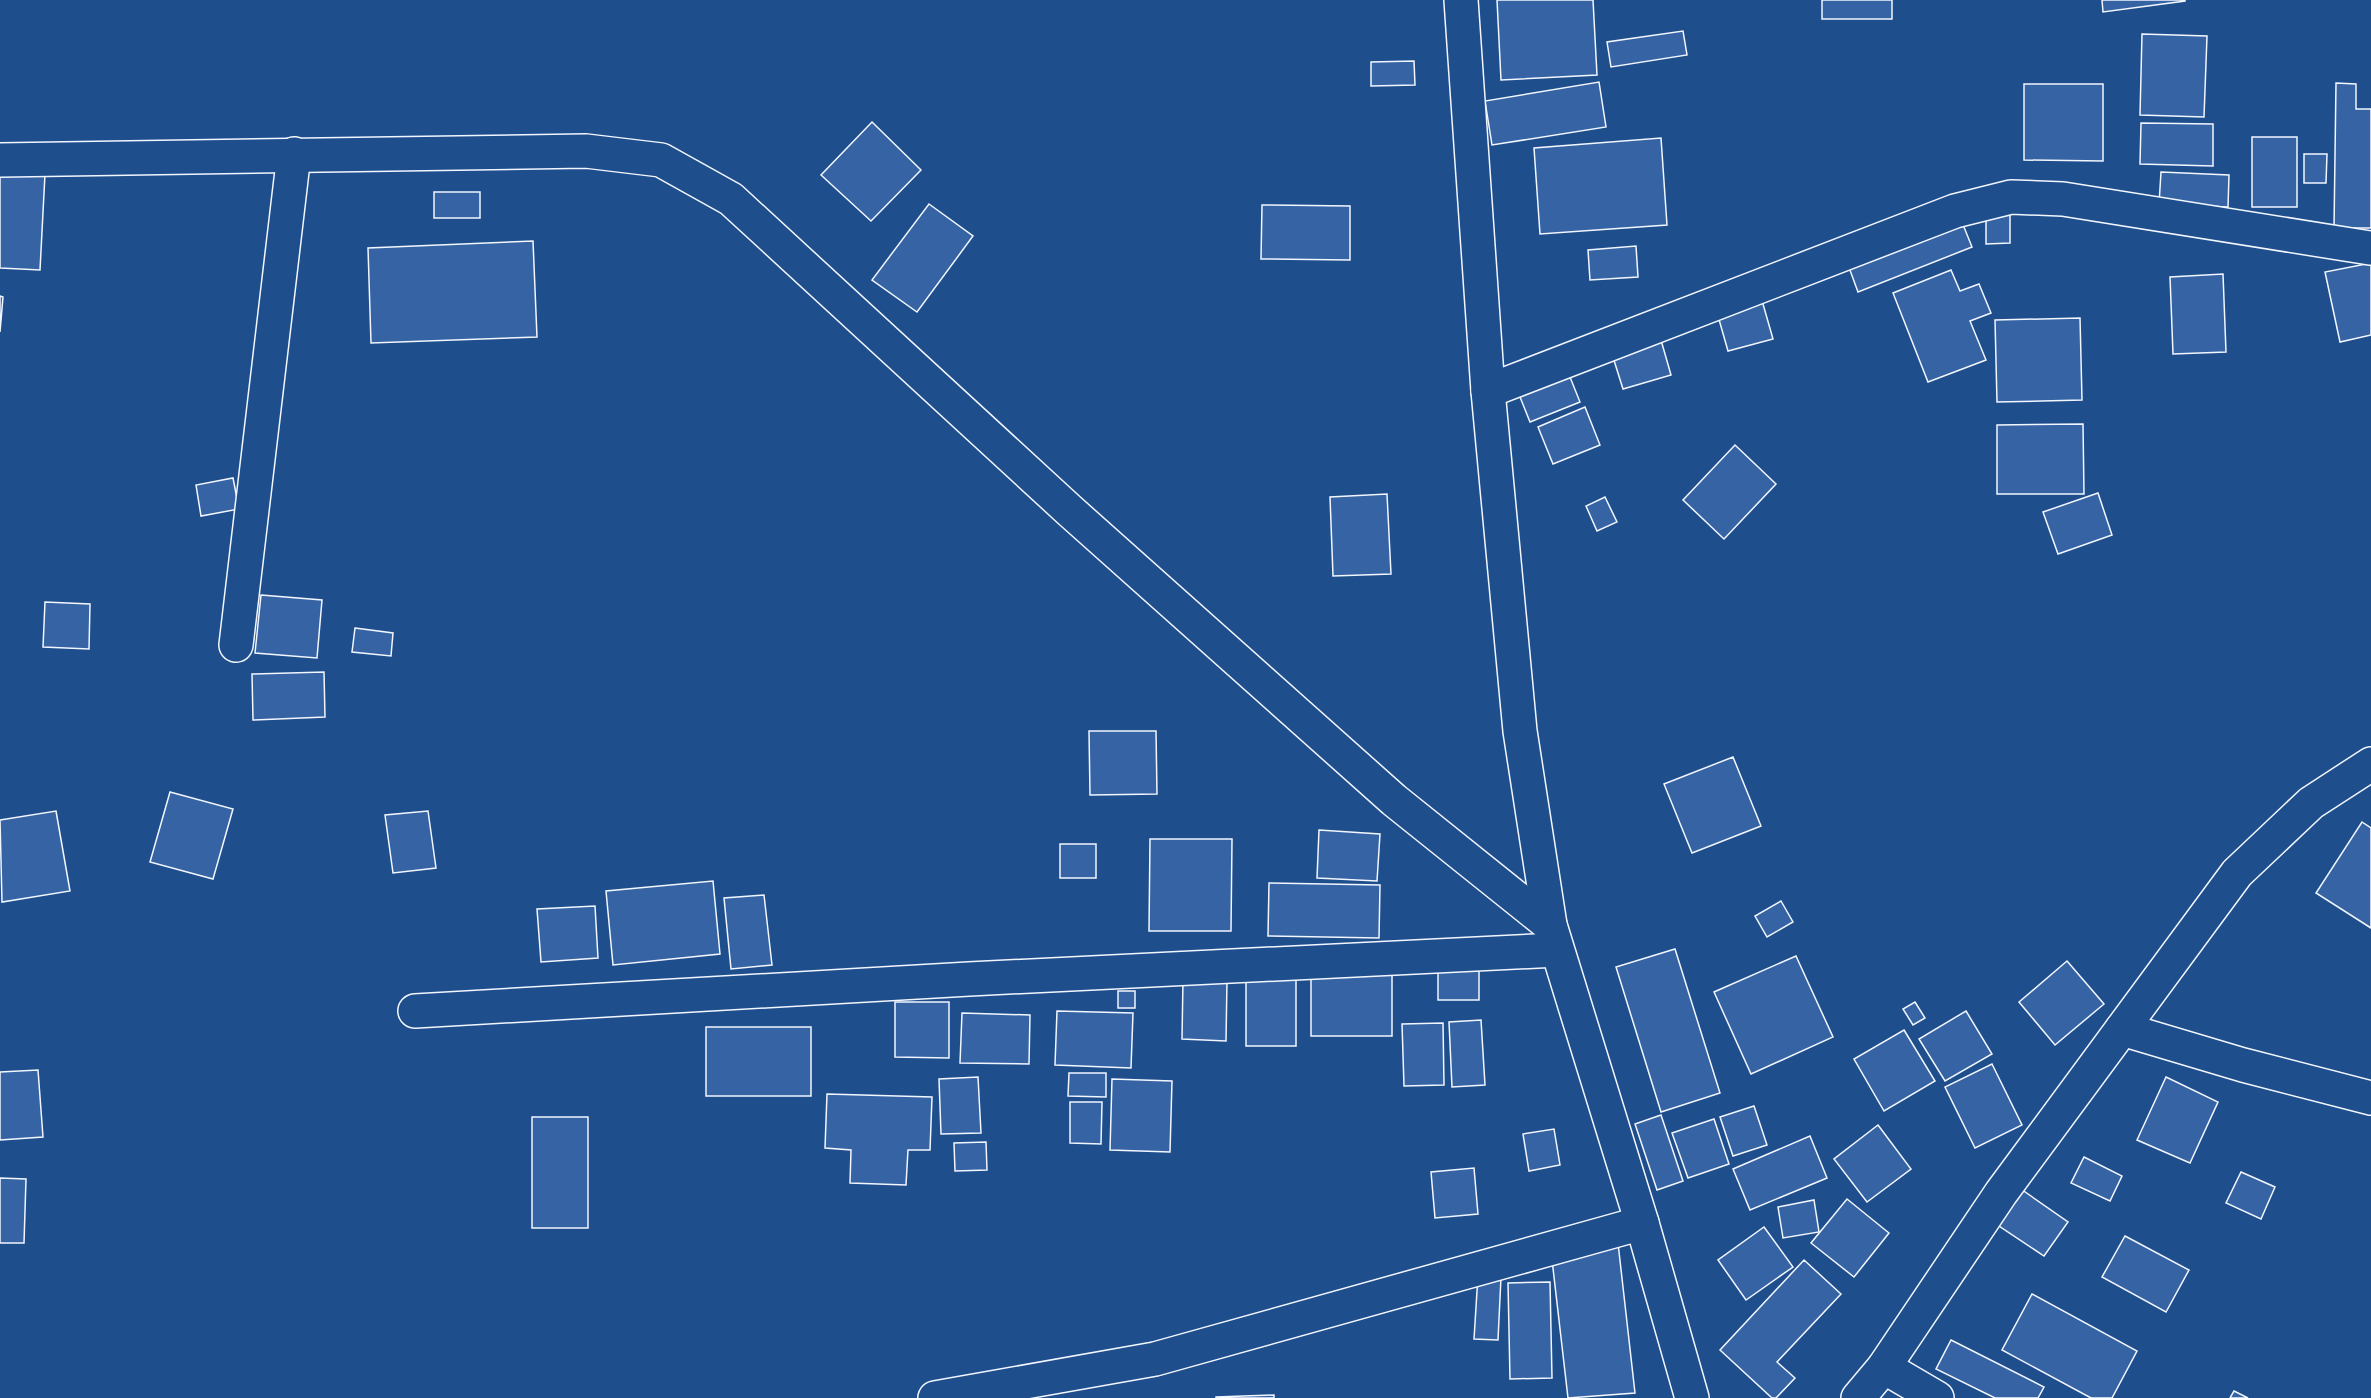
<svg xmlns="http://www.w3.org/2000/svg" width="2371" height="1398" font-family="Lato,sans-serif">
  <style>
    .building { fill: #3563a3; stroke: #f2f6ff; stroke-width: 1.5 }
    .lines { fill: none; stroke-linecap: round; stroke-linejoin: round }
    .street-casing { stroke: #f2f6ff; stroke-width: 36 }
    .secondary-casing { stroke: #f2f6ff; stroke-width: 36 }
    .street { stroke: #1f4e8c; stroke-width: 33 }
    .secondary { stroke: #1f4e8c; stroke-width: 33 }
  </style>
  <rect width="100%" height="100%" fill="#1f4e8c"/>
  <g class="building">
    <polygon points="1497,0 1593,0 1597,75 1501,80"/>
    <rect x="1822" y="0" width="70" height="19"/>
    <polygon points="2102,0 2185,0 2185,1 2103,12"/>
    <polygon points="1683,31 1687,55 1611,67 1607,42"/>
    <polygon points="2142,34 2207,36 2204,117 2140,115"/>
    <polygon points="1414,61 1415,85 1371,86 1371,62"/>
    <polygon points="1599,82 1606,127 1492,145 1485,101"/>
    <polygon points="2336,83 2356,84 2356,109 2371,109 2371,228 2334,228"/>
    <polygon points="2024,84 2103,84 2103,161 2024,160"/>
    <polygon points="872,122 921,170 871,221 821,175"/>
    <polygon points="2141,123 2213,124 2213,166 2140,164"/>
    <rect x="2252" y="137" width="45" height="70"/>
    <polygon points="1661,138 1667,225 1540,234 1534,148"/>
    <polygon points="2304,154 2327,154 2326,183 2304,183"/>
    <polygon points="0,172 45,174 40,270 0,268"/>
    <polygon points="2161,172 2229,175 2228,207 2159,204"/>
    <rect x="434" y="192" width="46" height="26"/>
    <polygon points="929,204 973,236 917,312 872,280"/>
    <polygon points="1262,205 1350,206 1350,260 1261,259"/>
    <polygon points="1986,211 2010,211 2010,243 1986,244"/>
    <polygon points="1960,217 1972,247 1858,292 1847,262"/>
    <polygon points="533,241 537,337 371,343 368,248"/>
    <polygon points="1636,246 1638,277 1590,280 1588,250"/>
    <polygon points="2371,263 2371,335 2340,342 2325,272"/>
    <polygon points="1951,270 1960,291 1979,284 1991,313 1970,321 1986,360 1928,382 1893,293"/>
    <polygon points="2223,274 2226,352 2173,354 2170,277"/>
    <polygon points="0,296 3,297 0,332"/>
    <polygon points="1761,297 1773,339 1728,351 1716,309"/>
    <polygon points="2080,318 2082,400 1997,402 1995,320"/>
    <polygon points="1661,340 1671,375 1623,389 1612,354"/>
    <polygon points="1566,367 1580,402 1530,422 1516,387"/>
    <polygon points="1585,407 1600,445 1553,464 1538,427"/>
    <polygon points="2083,424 2084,494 1997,494 1997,425"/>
    <polygon points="1735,445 1776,484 1724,539 1683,500"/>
    <polygon points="233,478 239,509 201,516 196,485"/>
    <polygon points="2098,493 2112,535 2058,554 2043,512"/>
    <polygon points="1387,494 1391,574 1333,576 1330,497"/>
    <polygon points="1605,497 1617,522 1597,531 1586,506"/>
    <polygon points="261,595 322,600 317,658 255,653"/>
    <polygon points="45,602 90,604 89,649 43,647"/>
    <polygon points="355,628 393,633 391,656 352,652"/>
    <polygon points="324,672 325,717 253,720 252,674"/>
    <polygon points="1089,731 1156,731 1157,794 1090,795"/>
    <polygon points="1733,757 1761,826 1692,853 1664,784"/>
    <polygon points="170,792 233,809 213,879 150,862"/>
    <polygon points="56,811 70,891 2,902 0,820"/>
    <polygon points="428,811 436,868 393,873 385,815"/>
    <polygon points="2362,822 2371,828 2371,928 2316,893"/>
    <polygon points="1319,830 1380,834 1377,881 1317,878"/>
    <polygon points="1150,839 1232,839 1231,931 1149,931"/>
    <rect x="1060" y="844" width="36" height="34"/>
    <polygon points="713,881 720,954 613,965 606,891"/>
    <polygon points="1269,883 1380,885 1379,938 1268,936"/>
    <polygon points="764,895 772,965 731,969 724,898"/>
    <polygon points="1781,901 1793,922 1767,937 1755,916"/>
    <polygon points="595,906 598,958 541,962 537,909"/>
    <polygon points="1675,949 1720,1093 1661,1112 1616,967"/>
    <polygon points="1796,956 1833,1037 1751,1074 1714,992"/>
    <polygon points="2067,961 2104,1004 2055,1045 2019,1002"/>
    <rect x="1438" y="965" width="41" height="35"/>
    <polygon points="1311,967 1392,968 1392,1036 1311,1036"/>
    <polygon points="1183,979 1227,980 1226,1041 1182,1039"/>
    <polygon points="1246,979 1296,980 1296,1046 1246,1046"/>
    <rect x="1118" y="991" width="17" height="17"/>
    <polygon points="895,1002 949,1002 949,1058 895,1057"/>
    <polygon points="1915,1002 1925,1018 1913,1025 1903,1009"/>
    <polygon points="1057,1011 1133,1013 1131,1068 1055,1065"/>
    <polygon points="1966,1011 1992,1054 1945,1081 1919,1039"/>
    <polygon points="962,1013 1030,1015 1029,1064 960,1063"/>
    <polygon points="1481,1020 1485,1085 1452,1087 1449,1022"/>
    <polygon points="1443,1023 1444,1085 1404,1086 1402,1024"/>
    <rect x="706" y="1027" width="105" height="69"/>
    <polygon points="1904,1030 1935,1081 1884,1111 1854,1059"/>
    <polygon points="1992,1064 2022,1125 1975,1148 1945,1087"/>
    <polygon points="38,1070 43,1137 0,1140 0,1072"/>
    <polygon points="1069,1073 1106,1073 1106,1097 1068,1096"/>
    <polygon points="978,1077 981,1133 941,1134 939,1079"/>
    <polygon points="2166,1077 2218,1102 2190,1163 2137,1140"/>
    <polygon points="1112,1079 1172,1081 1170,1152 1110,1150"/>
    <polygon points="827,1094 932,1097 930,1150 908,1150 906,1185 850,1183 851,1150 825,1148"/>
    <polygon points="1070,1102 1102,1102 1101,1144 1070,1143"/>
    <polygon points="1754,1106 1767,1145 1733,1156 1720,1117"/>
    <polygon points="1661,1115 1683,1181 1657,1190 1635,1124"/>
    <rect x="532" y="1117" width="56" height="111"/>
    <polygon points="1714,1119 1729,1164 1688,1178 1672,1133"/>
    <polygon points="1878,1125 1911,1169 1867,1202 1834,1159"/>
    <polygon points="1554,1129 1560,1165 1529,1171 1523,1134"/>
    <polygon points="1810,1136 1827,1178 1750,1210 1733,1169"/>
    <polygon points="986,1142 987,1170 955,1171 954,1143"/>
    <polygon points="2084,1157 2122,1176 2110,1201 2071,1183"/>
    <polygon points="1474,1168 1478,1214 1435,1218 1431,1172"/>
    <polygon points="2241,1172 2275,1187 2261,1219 2226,1203"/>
    <polygon points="0,1178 26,1179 24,1243 0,1243"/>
    <polygon points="2018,1187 2068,1222 2044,1256 1993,1222"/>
    <polygon points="1847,1199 1889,1233 1854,1277 1811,1243"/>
    <polygon points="1814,1200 1819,1232 1783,1238 1778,1207"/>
    <polygon points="1764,1227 1793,1267 1746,1300 1718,1260"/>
    <polygon points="2125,1236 2189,1270 2166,1312 2102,1277"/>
    <polygon points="1618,1243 1635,1393 1568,1398 1551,1251"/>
    <polygon points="1804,1260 1841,1294 1777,1362 1795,1378 1776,1398 1772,1398 1720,1350"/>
    <polygon points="1478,1275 1501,1277 1498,1340 1474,1339"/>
    <polygon points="1550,1282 1552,1378 1510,1379 1508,1283"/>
    <polygon points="2032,1294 2137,1351 2112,1398 2091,1398 2002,1350"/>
    <polygon points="1951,1340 2044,1387 2038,1398 1995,1398 1936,1369"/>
    <polygon points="2234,1391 2248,1398 2230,1398"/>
    <polygon points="1274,1395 1274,1398 1216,1398 1216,1397"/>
  </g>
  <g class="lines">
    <g class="street-casing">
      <g id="street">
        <polyline points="0,160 586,151 661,160 731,199 1069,510 1394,800 1550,925"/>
        <polyline points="1488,391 1955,211 2011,197 2063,199 2370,248"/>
        <polyline points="236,645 294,154"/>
        <polyline points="415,1011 969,979 1557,950"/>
        <polyline points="2122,1029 2243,1065 2371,1098"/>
        <polyline points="1884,1367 1937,1398"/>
        <polyline points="935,1398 1155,1359 1642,1223"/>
        <polyline points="1858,1398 1884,1367 2001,1193 2237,873 2311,803 2371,764"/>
      </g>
    </g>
    <g class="secondary-casing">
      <polyline id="secondary" points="1461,0 1488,391 1520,731 1550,925 1642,1223 1692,1398"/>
    </g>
    <use href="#street" class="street"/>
    <use href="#secondary" class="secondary"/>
  </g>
</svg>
